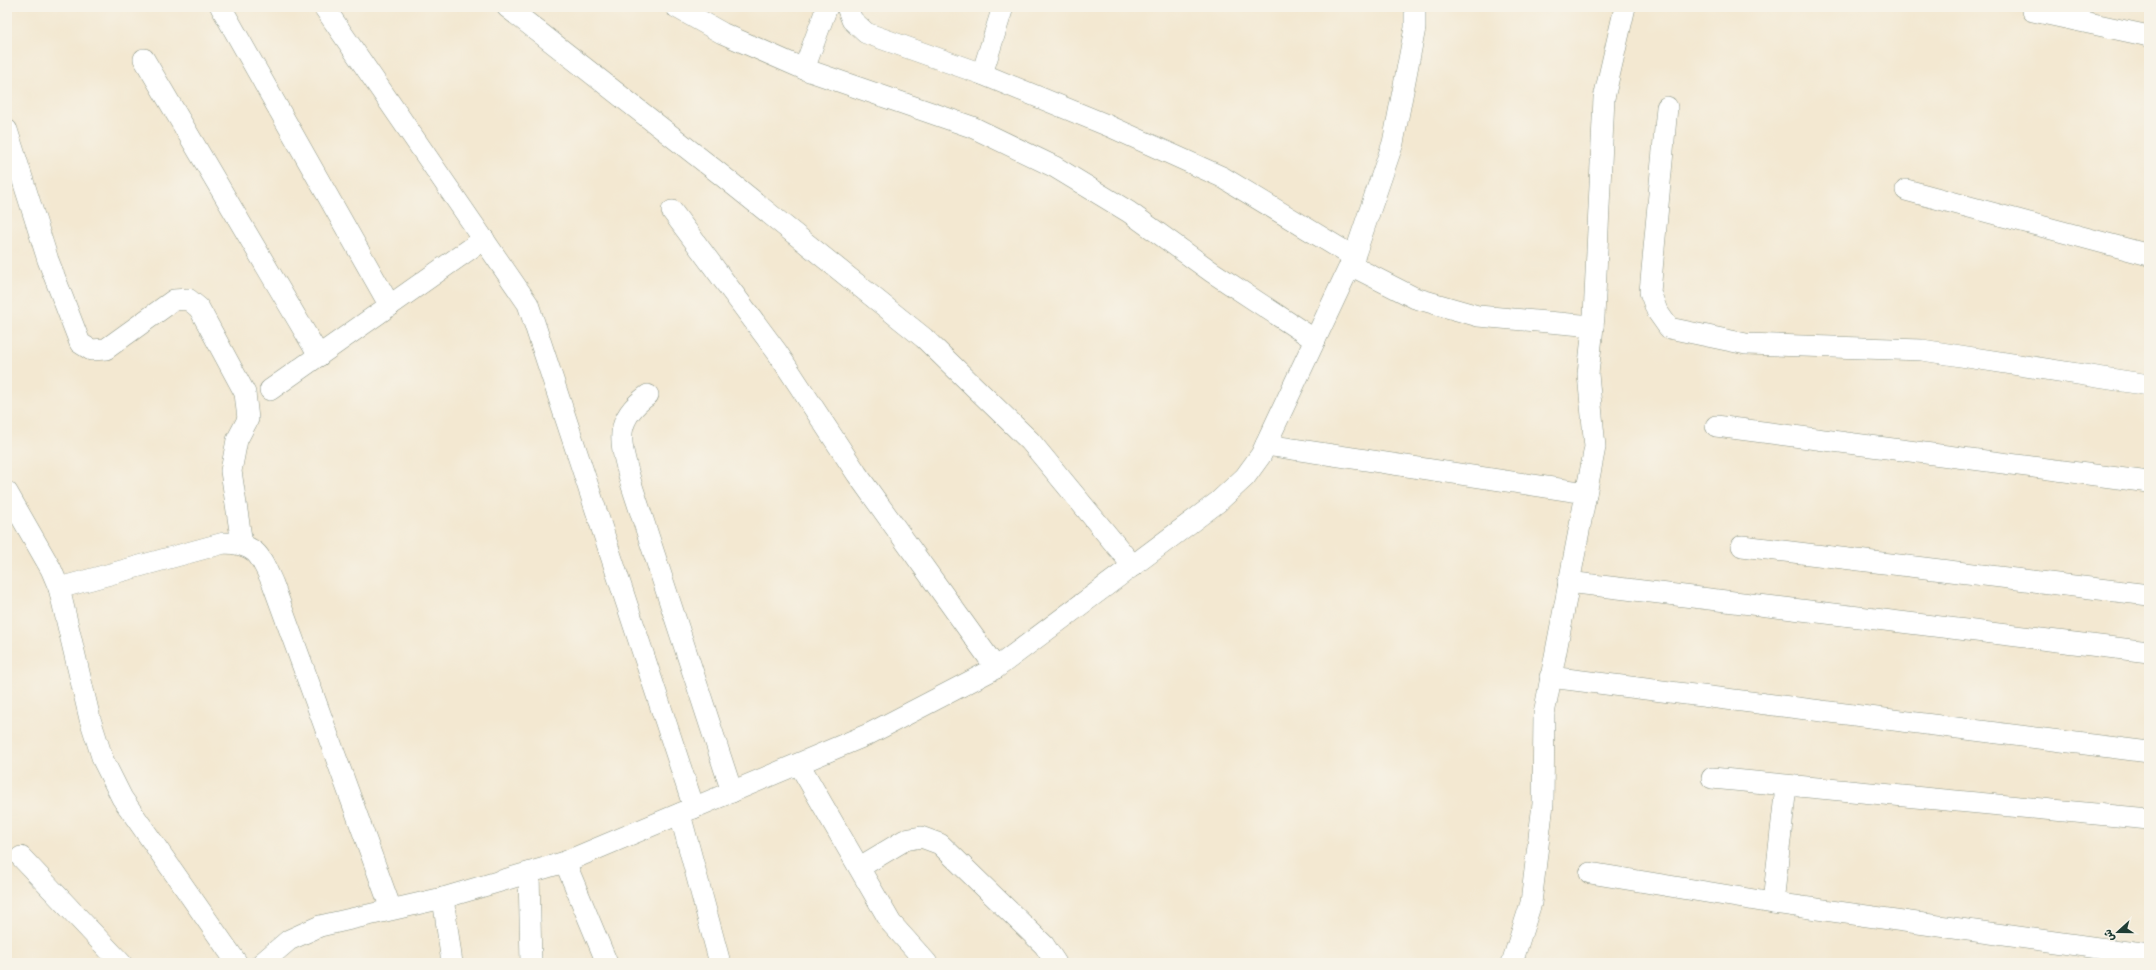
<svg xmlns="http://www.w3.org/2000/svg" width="2156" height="970" font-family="Mynerve,'Playpen Sans Arabic',sans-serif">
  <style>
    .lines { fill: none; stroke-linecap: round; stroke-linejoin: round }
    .minor-casing { stroke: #899282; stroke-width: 22 }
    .minor { stroke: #fff; stroke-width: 21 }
  </style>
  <rect width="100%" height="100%" fill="#f7f3e8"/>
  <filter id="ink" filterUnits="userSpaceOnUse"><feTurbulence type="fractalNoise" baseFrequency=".025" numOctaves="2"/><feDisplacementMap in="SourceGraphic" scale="8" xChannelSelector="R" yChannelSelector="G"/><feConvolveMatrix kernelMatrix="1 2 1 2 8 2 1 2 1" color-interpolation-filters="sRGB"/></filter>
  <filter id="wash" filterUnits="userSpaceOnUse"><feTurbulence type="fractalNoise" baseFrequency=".012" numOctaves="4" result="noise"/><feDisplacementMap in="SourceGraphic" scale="16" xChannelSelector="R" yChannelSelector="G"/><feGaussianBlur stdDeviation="0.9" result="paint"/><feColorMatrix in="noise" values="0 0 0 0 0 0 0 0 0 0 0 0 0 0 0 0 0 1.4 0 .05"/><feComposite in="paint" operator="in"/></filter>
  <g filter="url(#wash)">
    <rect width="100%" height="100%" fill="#f3e8d1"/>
  </g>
  <g filter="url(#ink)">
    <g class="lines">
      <g class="minor-casing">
        <g id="minor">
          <polyline points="221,7 390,306"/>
          <polyline points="324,7 528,304 694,808"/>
          <polyline points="507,7 720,174 924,338 1030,441 1133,566"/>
          <polyline points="676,7 722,33 804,69 972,127 1055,167 1129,212 1212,272 1315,340"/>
          <polyline points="847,7 852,20 866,33 982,74 1109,126 1222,177 1354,257"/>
          <polyline points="2033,11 2149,36"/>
          <polyline points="144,59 319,356"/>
          <polyline points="804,69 827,7"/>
          <polyline points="982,74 1003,7"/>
          <polyline points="1667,107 1650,292 1657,311 1669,328 1746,344 1922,350 2149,385"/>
          <polyline points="7,130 48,260 80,343 91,350 106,349 174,300 188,299 199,308 245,393 248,419 237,440 231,471 242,544"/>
          <polyline points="1906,190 2149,255"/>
          <polyline points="672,211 777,352 857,474 996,668"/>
          <polyline points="1350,265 1415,298 1478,316 1593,326"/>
          <polyline points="270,390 484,239"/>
          <path d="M648,395C611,422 621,444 631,483L732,792"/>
          <polyline points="1716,426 2149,482"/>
          <polyline points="1266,445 1586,493"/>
          <polyline points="7,492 51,569 59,588 90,719 103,760 122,798 237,963"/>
          <polyline points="1742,546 2149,595"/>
          <polyline points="1568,582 2149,652"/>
          <path d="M59,588L224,543C257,544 260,555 273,584L391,909"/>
          <polyline points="1550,677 2149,752"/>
          <polyline points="799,764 891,923 927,963"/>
          <polyline points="1712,778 2149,819"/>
          <polyline points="680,814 720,963"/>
          <polyline points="21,857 121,963"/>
          <polyline points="565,862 607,963"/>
          <polyline points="860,867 905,840 921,837 940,844 1044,945 1056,963"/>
          <polyline points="529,873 531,963"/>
          <polyline points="1590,873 1773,903 2149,955"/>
          <polyline points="443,898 452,963"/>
          <polyline points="1773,903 1786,786"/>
          <polyline points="262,963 289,940 320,926 443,898 565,862 869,734 996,668 1218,502 1245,477 1261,455 1354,257 1393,143 1415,28 1415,7"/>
          <polyline points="1512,963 1531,903 1543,804 1544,714 1595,447 1588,374 1594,317 1604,98 1625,7"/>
        </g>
      </g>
      <use href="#minor" class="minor"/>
    </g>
  </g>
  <rect width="2156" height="970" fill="none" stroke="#f7f3e8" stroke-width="24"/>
  <g transform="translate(2118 932) rotate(249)" stroke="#f7f3e8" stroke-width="3" paint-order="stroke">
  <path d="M0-3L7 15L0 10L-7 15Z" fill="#1f3d34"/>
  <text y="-6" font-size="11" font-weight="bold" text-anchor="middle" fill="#1f3d34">ش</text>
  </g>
</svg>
